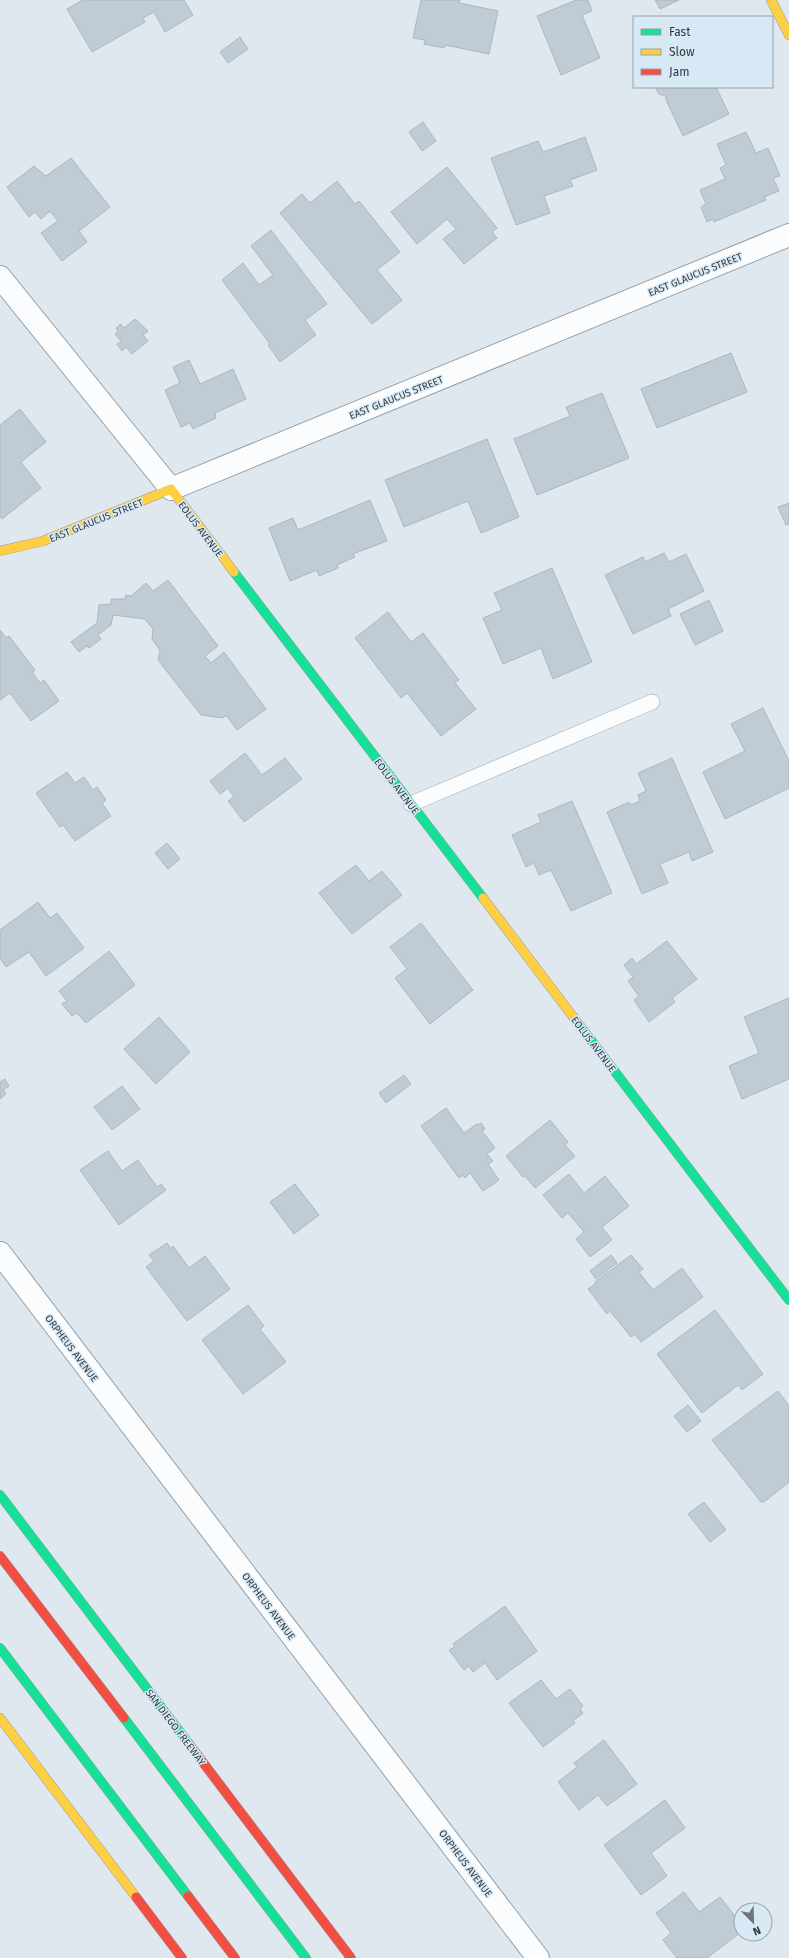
<svg xmlns="http://www.w3.org/2000/svg" width="789" height="1958" font-family="'Fira Sans',sans-serif">
  <style>
    .building { fill: #bfcbd5; stroke: #b0b6bc }
    .lines { fill: none; stroke-linecap: round; stroke-linejoin: round }
    .lane-casing { stroke: #979ea4; stroke-width: 16 }
    .street-casing { stroke: #979ea4; stroke-width: 24 }
    .fast-casing { stroke: #979ea4; stroke-width: 10 }
    .slow-casing { stroke: #979ea4; stroke-width: 10 }
    .jam-casing { stroke: #979ea4; stroke-width: 10 }
    .lane { stroke: #fafcfd; stroke-width: 15 }
    .street { stroke: #fafcfd; stroke-width: 22 }
    .fast { stroke: #16e098; stroke-width: 9 }
    .slow { stroke: #ffcf43; stroke-width: 9 }
    .jam { stroke: #f24e42; stroke-width: 9 }
    .labels { text-anchor: middle; stroke-width: 3; stroke-linejoin: round; paint-order: stroke }
    .street-label { font-size: 10px; fill: #32383d; stroke: #d8e9f6 }
  </style>
  <rect width="100%" height="100%" fill="#dfe8ef"/>
  <g class="building">
    <polygon points="83,0 184,0 193,15 165,32 154,12 143,18 145,22 92,52 67,9"/>
    <polygon points="421,0 460,0 459,3 498,11 489,54 445,45 444,48 424,44 425,40 413,38"/>
    <polygon points="576,0 588,0 592,11 582,15 600,58 561,75 537,16"/>
    <polygon points="655,0 679,0 660,9"/>
    <polygon points="240,37 248,49 228,63 220,52"/>
    <polygon points="655,87 716,87 729,114 683,136 666,100 666,96 659,94"/>
    <polygon points="423,122 436,141 422,151 409,132"/>
    <polygon points="746,132 756,153 768,148 780,176 773,178 779,191 764,197 766,200 714,222 713,219 707,222 701,207 706,204 700,190 725,179 720,168 726,165 717,144"/>
    <polygon points="585,137 597,170 570,180 573,186 544,196 550,213 516,225 491,158 538,141 543,152"/>
    <polygon points="71,158 110,207 79,231 87,242 62,261 41,233 58,221 50,211 41,219 35,212 29,217 7,187 34,166 46,176"/>
    <polygon points="447,167 497,228 492,232 497,238 464,264 443,239 456,229 447,219 417,244 391,212"/>
    <polygon points="337,181 355,204 359,201 400,252 377,270 402,300 372,324 280,213 302,194 310,203"/>
    <polygon points="271,230 327,304 305,320 316,335 280,362 268,345 270,344 222,280 243,263 259,285 273,275 251,246"/>
    <polygon points="135,319 148,331 143,335 148,341 132,354 126,347 122,351 117,344 121,341 115,334 118,331 116,328 121,324 124,328"/>
    <polygon points="731,353 747,392 657,428 641,389"/>
    <polygon points="189,360 200,384 233,369 246,399 215,413 216,418 193,429 190,423 181,427 165,390 180,383 173,367"/>
    <polygon points="602,393 629,458 537,495 514,439 570,416 566,407"/>
    <polygon points="20,409 46,442 21,462 41,488 2,519 0,516 0,425"/>
    <polygon points="487,439 519,517 481,533 468,501 404,527 385,480"/>
    <polygon points="370,500 387,541 353,554 355,557 337,565 338,568 319,576 317,570 290,581 269,528 293,518 298,530"/>
    <polygon points="789,503 789,524 786,525 778,507"/>
    <polygon points="664,553 669,562 686,554 704,591 668,609 671,616 633,634 605,575 643,557 645,562"/>
    <polygon points="552,568 592,662 553,679 541,648 503,664 483,618 502,610 494,593"/>
    <polygon points="168,580 218,646 205,656 211,663 224,652 266,709 237,730 226,715 223,718 201,715 158,660 160,650 152,639 153,629 145,619 113,615 111,625 98,635 101,639 89,648 87,646 79,652 71,642 97,623 99,605 111,604 111,599 125,599 126,595 131,596 146,583 153,591"/>
    <polygon points="709,600 723,631 695,645 680,614"/>
    <polygon points="388,612 411,642 423,633 459,680 455,683 476,709 441,736 407,693 401,698 355,638"/>
    <polygon points="0,630 6,638 9,636 35,670 32,672 40,683 44,680 59,701 31,721 10,693 0,700"/>
    <polygon points="763,708 789,761 789,788 725,819 703,772 745,751 731,724"/>
    <polygon points="245,753 262,775 285,758 302,779 244,822 228,801 234,797 228,788 220,794 210,781"/>
    <polygon points="672,758 713,852 692,861 689,852 660,864 668,883 642,894 607,812 629,802 631,805 640,801 638,795 646,791 638,773"/>
    <polygon points="67,772 75,783 84,777 93,790 97,787 106,800 102,803 111,816 75,841 63,825 60,827 36,793"/>
    <polygon points="572,801 612,893 571,911 551,870 539,875 534,863 526,867 512,835 541,822 538,815"/>
    <polygon points="167,843 180,859 168,869 155,853"/>
    <polygon points="356,865 369,881 382,871 402,895 352,934 319,893"/>
    <polygon points="38,902 50,918 57,913 84,948 46,976 29,952 6,967 0,958 0,930"/>
    <polygon points="421,923 473,990 430,1024 395,978 407,969 390,947"/>
    <polygon points="667,941 697,979 672,998 675,1002 649,1022 634,1000 639,996 628,981 633,977 624,965 632,958 636,964"/>
    <polygon points="109,951 135,985 86,1023 77,1013 72,1016 62,1004 67,1001 59,991"/>
    <polygon points="789,998 789,1079 742,1099 729,1066 759,1053 744,1017"/>
    <polygon points="159,1017 190,1052 156,1084 124,1049"/>
    <polygon points="404,1075 411,1084 386,1103 379,1093"/>
    <polygon points="5,1079 9,1086 3,1090 6,1094 0,1099 0,1082"/>
    <polygon points="122,1086 140,1109 112,1130 94,1107"/>
    <polygon points="446,1108 464,1133 477,1124 478,1125 481,1123 485,1129 482,1131 495,1148 487,1154 493,1161 488,1164 499,1180 483,1191 470,1173 465,1178 463,1175 459,1178 421,1126"/>
    <polygon points="550,1120 568,1142 565,1145 575,1156 535,1188 525,1176 523,1177 506,1156"/>
    <polygon points="108,1151 122,1171 138,1160 157,1187 161,1184 166,1190 119,1225 80,1170"/>
    <polygon points="569,1174 584,1193 605,1176 629,1206 602,1227 612,1240 590,1257 576,1239 584,1232 568,1213 562,1218 543,1195"/>
    <polygon points="295,1184 319,1215 294,1234 270,1202"/>
    <polygon points="167,1243 171,1249 173,1246 189,1268 205,1256 230,1289 187,1321 146,1267 154,1261 149,1255"/>
    <polygon points="611,1255 617,1263 596,1279 590,1271"/>
    <polygon points="631,1255 643,1269 639,1272 653,1290 682,1268 703,1297 641,1342 635,1334 631,1337 610,1311 607,1314 588,1289 596,1283 595,1282"/>
    <polygon points="248,1305 264,1326 260,1329 286,1362 243,1394 202,1340"/>
    <polygon points="715,1310 763,1374 742,1390 738,1385 702,1413 657,1354"/>
    <polygon points="778,1391 789,1406 789,1482 764,1502 761,1502 712,1440"/>
    <polygon points="688,1405 701,1421 687,1432 674,1416"/>
    <polygon points="704,1502 726,1530 710,1542 688,1514"/>
    <polygon points="505,1606 537,1651 497,1680 485,1663 473,1672 469,1666 464,1670 449,1650 455,1647 453,1644"/>
    <polygon points="541,1680 556,1699 570,1689 583,1706 580,1709 583,1713 573,1721 575,1723 543,1747 509,1703"/>
    <polygon points="604,1740 637,1784 607,1806 598,1795 579,1810 558,1782 577,1767 574,1763"/>
    <polygon points="665,1800 685,1828 651,1853 667,1876 641,1895 604,1845"/>
    <polygon points="684,1892 699,1912 720,1897 741,1924 741,1932 707,1958 677,1958 663,1940 671,1933 656,1913"/>
  </g>
  <g class="lines">
    <g class="lane-casing">
      <polyline id="lane" points="411,804 652,702"/>
    </g>
    <g class="street-casing">
      <g id="street">
        <polyline points="0,277 171,489 789,235"/>
        <polyline points="0,1253 538,1958"/>
      </g>
    </g>
    <g class="fast-casing">
      <g id="fast">
        <polyline points="234,572 483,898"/>
        <polyline points="574,1018 789,1300"/>
        <polyline points="0,1495 189,1744"/>
        <polyline points="0,1648 188,1896"/>
        <polyline points="124,1718 306,1958"/>
      </g>
    </g>
    <g class="slow-casing">
      <g id="slow">
        <polyline points="771,0 789,35"/>
        <polyline points="0,551 43,541 171,489 234,572"/>
        <polyline points="483,898 574,1018"/>
        <polyline points="0,1718 136,1897"/>
      </g>
    </g>
    <g class="jam-casing">
      <g id="jam">
        <polyline points="0,1556 124,1718"/>
        <polyline points="189,1744 351,1958"/>
        <polyline points="188,1896 235,1958"/>
        <polyline points="136,1897 182,1958"/>
      </g>
    </g>
    <use href="#lane" class="lane"/>
    <use href="#street" class="street"/>
    <use href="#fast" class="fast"/>
    <use href="#slow" class="slow"/>
    <use href="#jam" class="jam"/>
  </g>
  <g class="labels">
    <g class="street-label">
      <text transform="translate(695 274) rotate(-22)" y="4">EAST GLAUCUS STREET</text>
      <text transform="translate(396 397) rotate(-22)" y="4">EAST GLAUCUS STREET</text>
      <text transform="translate(96 520) rotate(-22)" y="4">EAST GLAUCUS STREET</text>
      <text transform="translate(201 529) rotate(53)" y="4">EOLUS AVENUE</text>
      <text transform="translate(397 786) rotate(53)" y="4">EOLUS AVENUE</text>
      <text transform="translate(594 1044) rotate(53)" y="4">EOLUS AVENUE</text>
      <text transform="translate(72 1348) rotate(53)" y="4">ORPHEUS AVENUE</text>
      <text transform="translate(269 1606) rotate(53)" y="4">ORPHEUS AVENUE</text>
      <text transform="translate(176 1727) rotate(53)" y="4">SAN DIEGO FREEWAY</text>
      <text transform="translate(466 1863) rotate(53)" y="4">ORPHEUS AVENUE</text>
    </g>
  </g>
  <rect x="633" y="16" width="140" height="72" fill="#d8e9f6" stroke="#96a2ac"/>
  <rect x="641" y="29" width="20" height="6" fill="#16e098" stroke="#96a2ac"/>
  <text x="669" y="36" font-size="12" fill="#32383d">Fast</text>
  <rect x="641" y="49" width="20" height="6" fill="#ffcf43" stroke="#96a2ac"/>
  <text x="669" y="56" font-size="12" fill="#32383d">Slow</text>
  <rect x="641" y="69" width="20" height="6" fill="#f24e42" stroke="#96a2ac"/>
  <text x="669" y="76" font-size="12" fill="#32383d">Jam</text>
  <g transform="translate(753 1922) rotate(157)"><circle r="19" fill="#d8e9f6" stroke="#96a2ac"/>
  <path d="M0-3L7 15L0 10L-7 15Z" fill="#6f767b"/>
  <text y="-6" font-size="11" font-weight="bold" text-anchor="middle" fill="#32383d">N</text>
  </g>
</svg>
